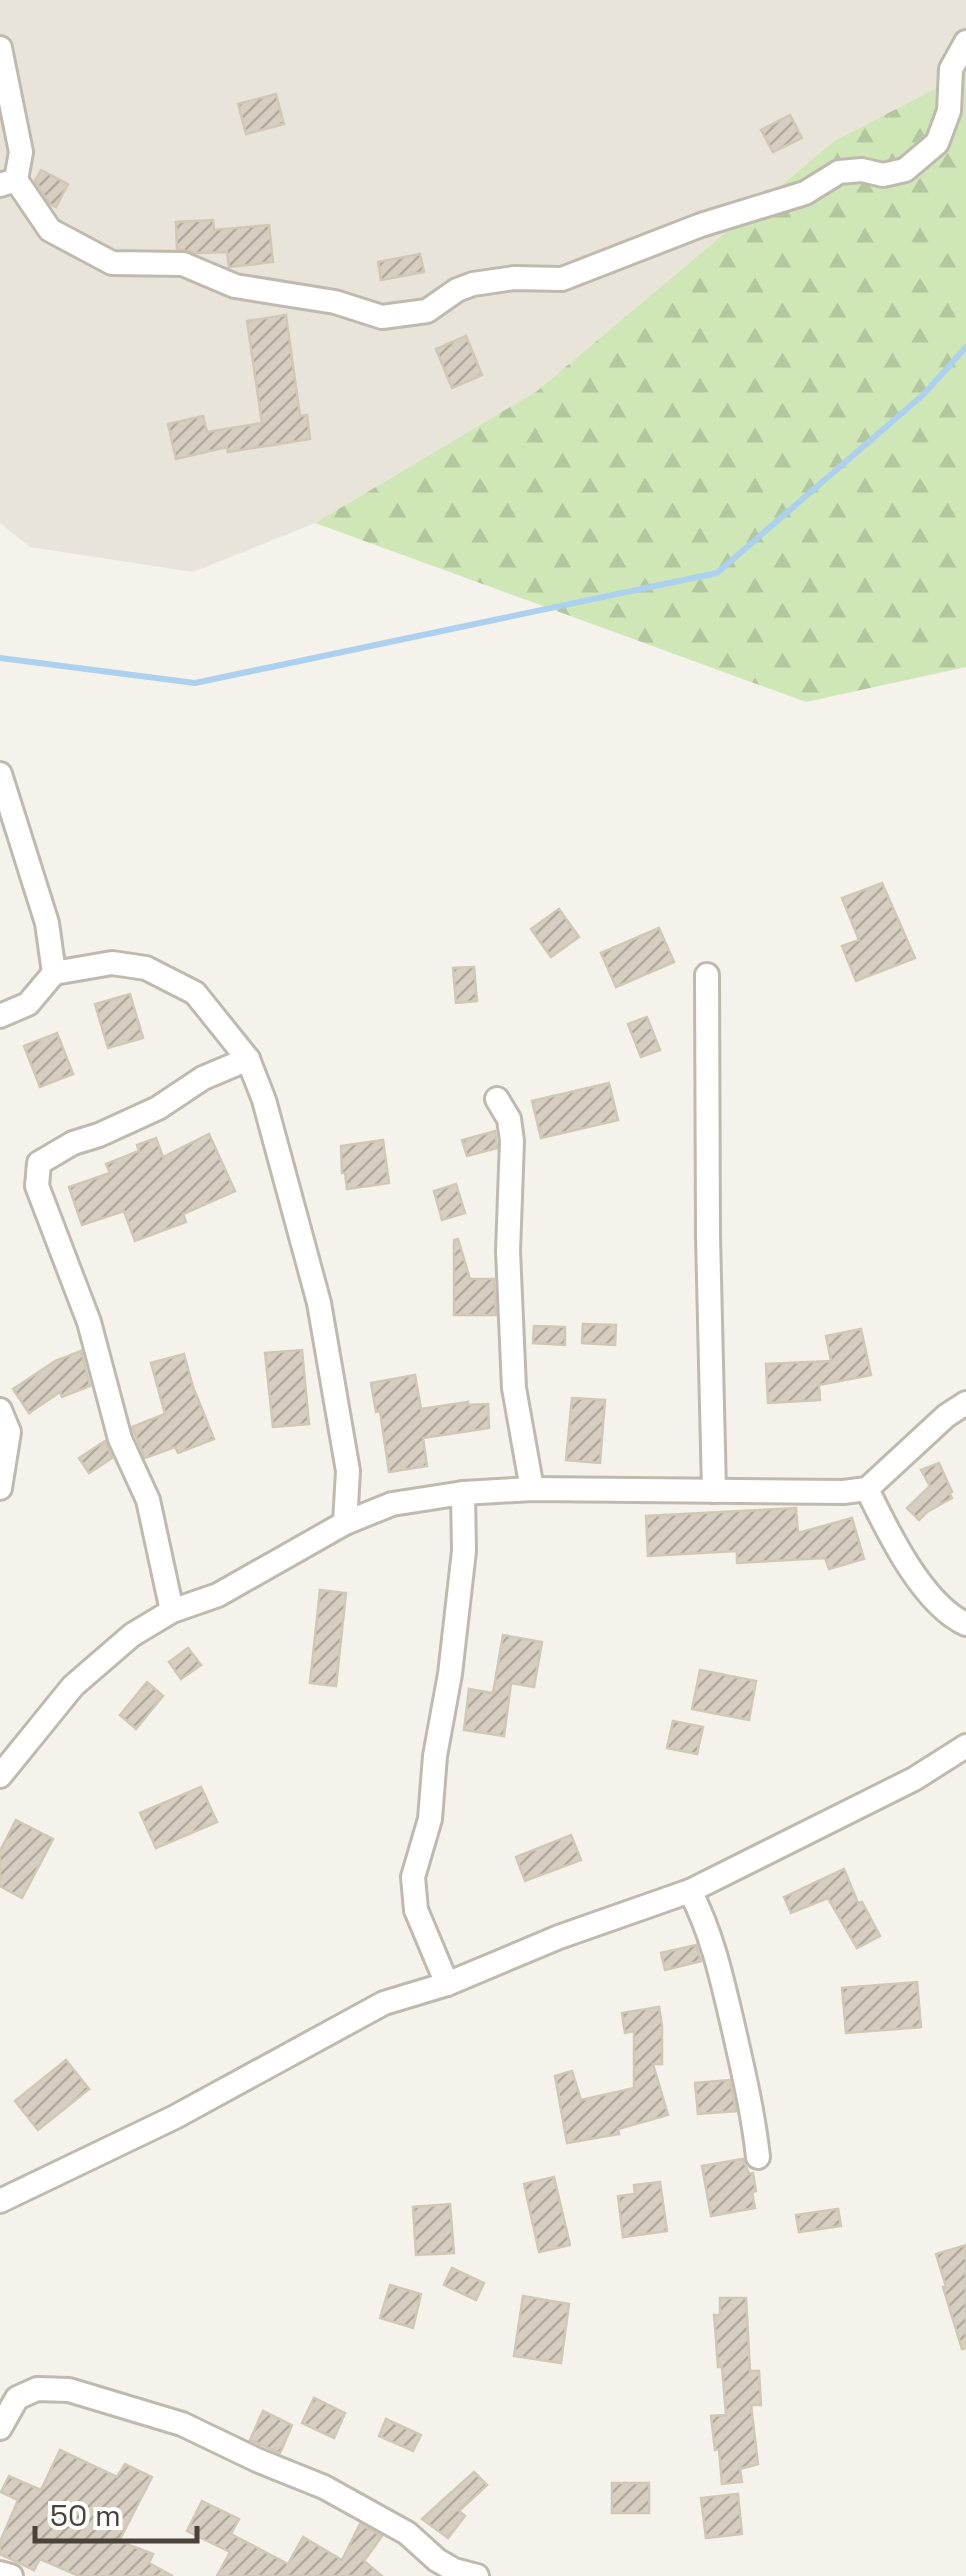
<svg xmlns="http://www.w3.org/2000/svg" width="966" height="2576" font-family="'Space Grotesk',sans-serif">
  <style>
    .residential { fill: #e9e4da }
    .forest { fill: url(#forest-firs) }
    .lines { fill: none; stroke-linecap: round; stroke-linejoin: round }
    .stream { stroke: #abd1ee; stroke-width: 6 }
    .building { fill: url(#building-hatch); stroke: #d1c7b5; stroke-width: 2.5 }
    .street-casing { stroke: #c0baae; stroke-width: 28 }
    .street { stroke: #fff; stroke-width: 22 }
  </style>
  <defs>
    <pattern id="forest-firs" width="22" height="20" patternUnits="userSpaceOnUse" patternTransform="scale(2.5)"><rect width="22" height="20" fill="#cfe7b7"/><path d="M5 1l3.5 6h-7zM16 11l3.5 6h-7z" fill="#b3c79e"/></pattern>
    <pattern id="building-hatch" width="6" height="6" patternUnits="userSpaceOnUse" patternTransform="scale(2.5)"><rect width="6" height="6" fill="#d6cfc1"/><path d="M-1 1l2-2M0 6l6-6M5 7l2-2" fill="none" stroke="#b0aa9e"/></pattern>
  </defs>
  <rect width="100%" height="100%" fill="#f5f2eb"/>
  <polygon class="residential" points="0,0 966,0 966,73 834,141 537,391 315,523 193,572 30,547 0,523"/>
  <polygon class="forest" points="966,73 966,667 806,702 315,523 537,391 834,141"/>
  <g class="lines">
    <polyline class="stream" points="0,658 195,683 717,573 924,394 966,347"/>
  </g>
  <g class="building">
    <polygon points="276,94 284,124 246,134 238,104"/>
    <polygon points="790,115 802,138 773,152 761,130"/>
    <polygon points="41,170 68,184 56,207 50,204 35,181"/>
    <polygon points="213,220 214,230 269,225 273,262 229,267 227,252 196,253 177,249 176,222"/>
    <polygon points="420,254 424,272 381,280 378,262"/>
    <polygon points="286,315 300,416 307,415 310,439 228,452 227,447 176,459 168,424 203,416 207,432 262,423 247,321"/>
    <polygon points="466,336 482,375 452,388 436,349"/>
    <polygon points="882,883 915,958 856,981 842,946 859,940 842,898"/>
    <polygon points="559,909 579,937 551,957 531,929"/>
    <polygon points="659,928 674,962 616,987 601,953"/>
    <polygon points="474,967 477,1001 456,1003 453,968"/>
    <polygon points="130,994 143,1038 108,1048 95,1004"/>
    <polygon points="647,1017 660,1050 641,1057 628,1024"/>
    <polygon points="57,1033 73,1074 40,1087 24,1046"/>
    <polygon points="609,1083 618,1120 541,1138 532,1101"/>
    <polygon points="495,1131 497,1148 467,1156 462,1140"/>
    <polygon points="209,1134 235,1191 183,1214 186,1222 135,1241 124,1211 82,1225 69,1187 110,1173 106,1164 139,1151 137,1145 156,1138 163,1157"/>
    <polygon points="383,1140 389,1183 347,1189 345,1173 342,1173 341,1146"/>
    <polygon points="456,1184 465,1213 442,1220 434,1191"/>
    <polygon points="458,1239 470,1279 494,1279 496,1315 454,1315 454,1240"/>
    <polygon points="583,1324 616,1325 615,1345 582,1343"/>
    <polygon points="534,1326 565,1327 565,1345 533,1343"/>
    <polygon points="861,1329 871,1375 819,1385 820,1400 768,1403 766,1364 831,1361 826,1336"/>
    <polygon points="302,1350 309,1424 273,1427 265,1353"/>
    <polygon points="81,1351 90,1386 62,1397 60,1392 29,1413 13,1389 55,1361"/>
    <polygon points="184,1354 193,1387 214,1439 178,1453 175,1447 145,1458 132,1427 165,1414 151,1363"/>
    <polygon points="415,1375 421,1409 468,1402 468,1405 488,1404 489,1428 423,1438 427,1466 389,1472 380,1411 376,1412 371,1383"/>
    <polygon points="572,1398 605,1400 600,1463 566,1460"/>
    <polygon points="105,1441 112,1458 89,1473 79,1458"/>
    <polygon points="939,1463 952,1492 949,1493 952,1498 927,1512 919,1520 907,1508 930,1486 921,1470"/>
    <polygon points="796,1508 798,1533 852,1518 864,1559 829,1569 825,1558 737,1563 737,1551 648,1556 646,1516"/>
    <polygon points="320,1590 346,1593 336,1686 310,1683"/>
    <polygon points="503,1635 542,1642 534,1687 511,1683 504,1736 464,1730 469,1689 493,1693"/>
    <polygon points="188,1648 201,1665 181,1679 169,1662"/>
    <polygon points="700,1670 756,1681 749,1720 692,1709"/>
    <polygon points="147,1682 163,1696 136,1729 120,1715"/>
    <polygon points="673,1721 703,1727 697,1754 667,1748"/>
    <polygon points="201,1787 217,1822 156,1848 140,1813"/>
    <polygon points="16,1820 53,1839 22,1898 0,1886 0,1851"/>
    <polygon points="571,1835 581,1860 525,1881 516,1857"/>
    <polygon points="844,1869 858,1903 862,1902 880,1936 857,1948 828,1898 791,1913 784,1897"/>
    <polygon points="696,1945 701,1961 665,1970 661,1953"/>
    <polygon points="917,1982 921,2027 846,2033 842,1988"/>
    <polygon points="659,2007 662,2026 662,2064 653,2064 668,2115 618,2129 619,2134 567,2143 555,2076 572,2071 581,2100 634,2088 634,2031 625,2033 622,2013"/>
    <polygon points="66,2060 89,2089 38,2130 15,2101"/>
    <polygon points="730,2080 736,2111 698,2114 695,2083"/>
    <polygon points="743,2159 749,2174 753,2173 756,2191 752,2192 755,2208 711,2216 702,2166"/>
    <polygon points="554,2177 570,2245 539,2252 524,2184"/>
    <polygon points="660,2182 667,2231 623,2237 618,2196 635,2194 634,2185"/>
    <polygon points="450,2204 454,2253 416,2255 413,2207"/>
    <polygon points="838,2209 841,2226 799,2232 796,2215"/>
    <polygon points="966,2245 966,2348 962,2349 943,2287 946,2287 936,2254"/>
    <polygon points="452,2268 484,2283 476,2300 444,2285"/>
    <polygon points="390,2285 421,2294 413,2328 380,2318"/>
    <polygon points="523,2296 569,2304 561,2363 514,2356"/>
    <polygon points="720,2298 746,2298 750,2371 759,2371 761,2405 751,2405 758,2464 740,2469 742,2482 722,2484 719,2449 715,2450 711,2416 726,2415 722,2367 718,2367 715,2326 714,2315 720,2315"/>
    <polygon points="314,2398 345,2413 334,2438 302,2423"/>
    <polygon points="263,2411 292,2425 280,2453 250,2440"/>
    <polygon points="386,2419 421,2435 413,2451 379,2436"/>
    <polygon points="60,2450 117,2477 125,2464 152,2477 119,2541 153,2554 149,2563 173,2576 79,2576 40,2559 34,2570 0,2554 0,2542 18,2500 1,2492 9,2476 41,2490"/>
    <polygon points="474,2472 487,2485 459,2511 465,2516 448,2538 422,2519"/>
    <rect x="612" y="2483" width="37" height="30"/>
    <polygon points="738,2494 742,2534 706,2538 701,2498"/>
    <polygon points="202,2501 239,2519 231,2534 288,2564 303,2537 342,2560 360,2524 382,2536 364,2561 382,2576 217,2576 230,2552 187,2531"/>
  </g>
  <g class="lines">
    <g class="street-casing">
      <g id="street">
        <polyline points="0,48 21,152 16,180 0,185"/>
        <polyline points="16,180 50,230 112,263 183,264 235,286 335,302 382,317 427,311 457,290 473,284 514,278 562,279 701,225 805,193 839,172 862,170 883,175 905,170 937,143 949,111 951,69 966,42"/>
        <polyline points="0,774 47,923 54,973 112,963 146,968 195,993 248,1059 264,1100 319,1303 348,1471 345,1523"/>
        <polyline points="707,975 708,1236 714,1491"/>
        <polyline points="0,1016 28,1004 54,973"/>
        <polyline points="497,1099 509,1119 512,1141 508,1251 514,1388 532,1489"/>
        <polyline points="0,1410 9,1432 0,1488"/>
        <path d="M867,1489C887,1530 922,1604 966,1624"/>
        <polyline points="172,1611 148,1500 120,1439 89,1322 37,1186 39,1163 73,1143 99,1135 158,1108 203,1078 248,1059"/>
        <polyline points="0,1776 73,1686 132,1635 172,1611 218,1595 345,1523 392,1504 463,1493 532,1489 843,1492 867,1489 946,1416 966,1403"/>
        <path d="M690,1891C712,1933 722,1979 733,2026C743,2070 753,2112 758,2157"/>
        <polyline points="447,1984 416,1910 413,1877 430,1819 435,1756 450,1674 464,1551 463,1493"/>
        <polyline points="0,2201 175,2117 384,2003 447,1984 559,1937 690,1891 914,1779 966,1746"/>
        <polyline points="0,2428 17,2398 37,2389 69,2390 182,2424 257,2460 324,2487 407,2533 437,2560 454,2570 477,2576"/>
        <polyline points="0,2573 11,2576"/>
      </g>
    </g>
    <use href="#street" class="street"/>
  </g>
  <path d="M35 2526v15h162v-15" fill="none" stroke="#494339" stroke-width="5"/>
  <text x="50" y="2526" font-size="30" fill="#494339" stroke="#ffffff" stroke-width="8" paint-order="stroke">50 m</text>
</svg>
